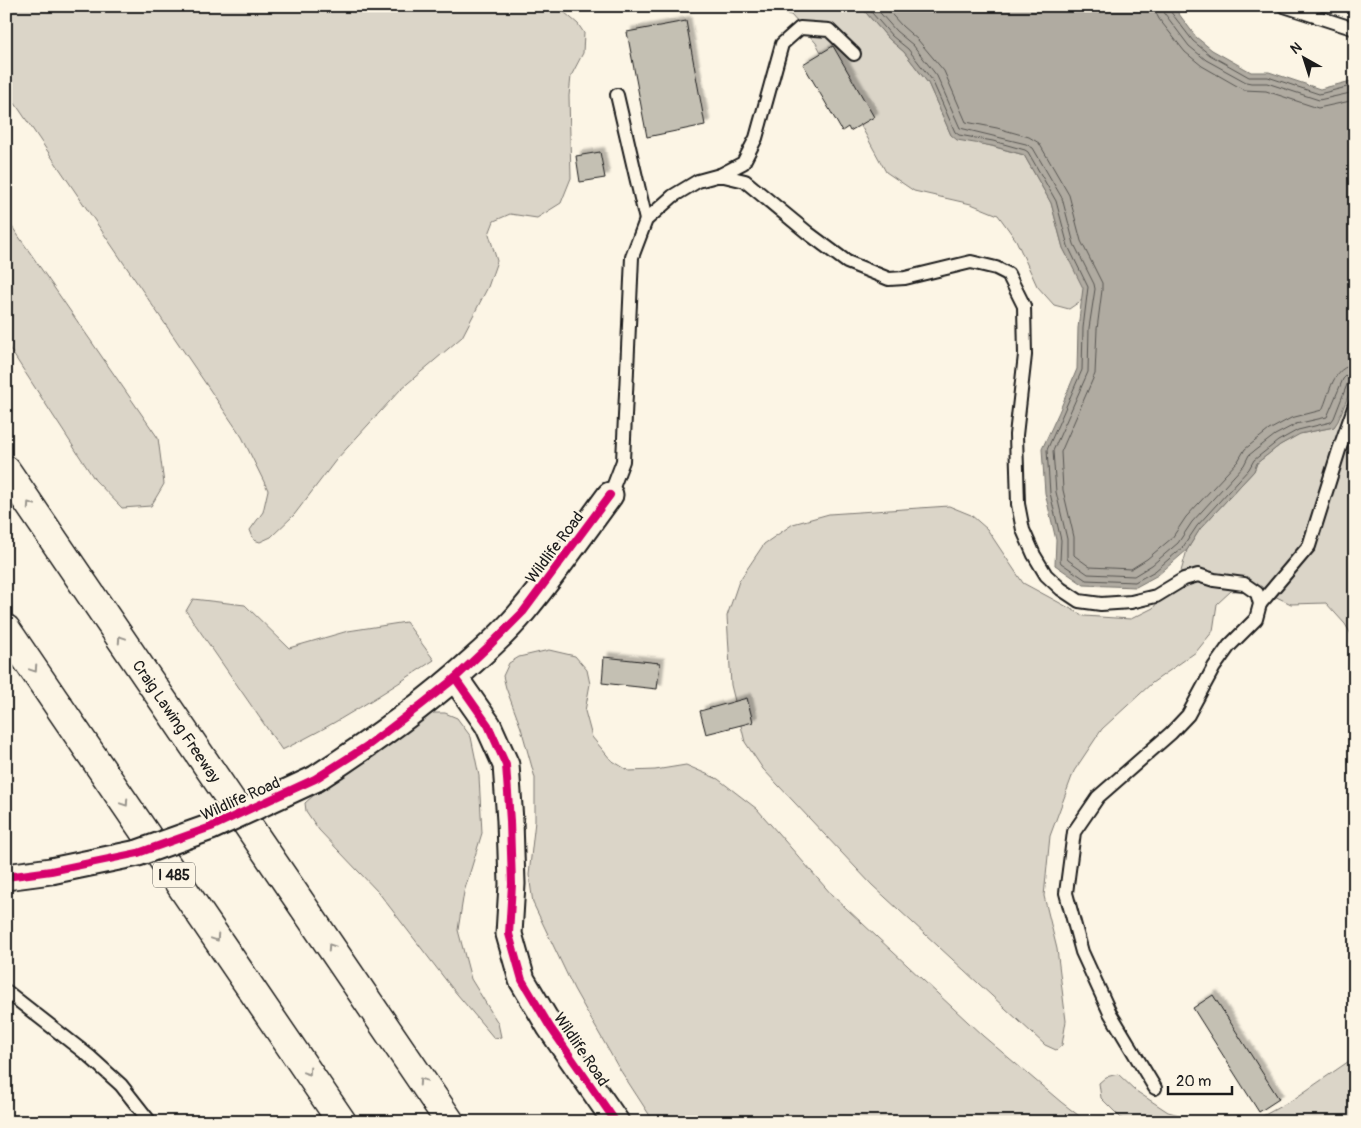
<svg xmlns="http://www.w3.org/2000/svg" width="1361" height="1128" font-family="Pangolin,sans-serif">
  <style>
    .green { fill: #dbd5c8; stroke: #7c7872 }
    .water { fill: #b0aba1; stroke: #75726c }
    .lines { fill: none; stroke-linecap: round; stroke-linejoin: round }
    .shore { stroke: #575551; stroke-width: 1 }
    .building { fill: #c4c0b3; stroke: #1c1c1c; filter: url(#shadow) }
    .service-casing { stroke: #1c1c1c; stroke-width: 16 }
    .minor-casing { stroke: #1c1c1c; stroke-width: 29 }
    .motorway-casing { stroke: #1c1c1c; stroke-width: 31 }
    .service { stroke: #fcf5e5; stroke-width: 12 }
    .minor { stroke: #fcf5e5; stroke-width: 25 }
    .motorway { stroke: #fcf5e5; stroke-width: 28 }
    .minor-bridge-casing { stroke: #1c1c1c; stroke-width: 29; stroke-linecap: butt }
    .minor-bridge { stroke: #fcf5e5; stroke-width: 25 }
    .cycleway-casing { stroke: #fcf5e5; stroke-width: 11 }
    .cycleway { stroke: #d6006c; stroke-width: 8 }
    .oneway { stroke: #97938b }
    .labels { text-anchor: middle; stroke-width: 4.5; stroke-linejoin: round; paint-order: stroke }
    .shield { fill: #fcf5e5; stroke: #5f5d58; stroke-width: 1 }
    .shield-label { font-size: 15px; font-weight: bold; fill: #1c1c1c }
    .street-label { font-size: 16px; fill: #1c1c1c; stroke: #fcf5e5 }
  </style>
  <defs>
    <filter id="shadow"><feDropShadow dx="4.5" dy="-4.5" stdDeviation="1" flood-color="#0004"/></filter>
  </defs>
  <rect width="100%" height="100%" fill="#fcf5e5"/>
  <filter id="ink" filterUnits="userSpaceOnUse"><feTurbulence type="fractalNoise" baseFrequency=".02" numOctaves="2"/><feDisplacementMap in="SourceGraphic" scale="10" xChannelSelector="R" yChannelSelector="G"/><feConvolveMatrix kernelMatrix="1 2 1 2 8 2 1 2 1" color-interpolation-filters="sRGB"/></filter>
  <g filter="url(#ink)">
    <g class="green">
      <polygon points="6,6 557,6 578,24 584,33 583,53 571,76 569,96 571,178 561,203 537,218 510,214 494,221 489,234 497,261 488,287 462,337 401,389 336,460 294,515 271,537 260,542 254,540 250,530 263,512 268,490 242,437 6,90"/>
      <polygon points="762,6 860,6 889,39 904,52 928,83 951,135 1024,155 1051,203 1063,248 1084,287 1082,300 1069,309 1054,305 1037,286 1016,240 998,215 971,204 914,191 886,172 816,43 791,15 766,9"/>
      <polygon points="6,218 158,438 164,484 151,506 122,508 95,480 6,343"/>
      <polygon points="1355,378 1355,641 1345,624 1326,603 1291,604 1262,590 1231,591 1217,604 1213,631 1196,652 1152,683 1102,729 1074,771 1050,836 1044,896 1057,949 1066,1021 1062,1045 1056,1050 1045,1045 872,885 763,769 745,742 731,685 727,616 739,581 764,544 793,524 829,514 949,506 971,515 987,529 1023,583 1084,616 1131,619 1153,608 1180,575 1187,550 1200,529 1254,471 1257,463 1280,445 1299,434 1334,427"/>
      <path d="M193,599L245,605L289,648L348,631L406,622L434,660C385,692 335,725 282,750L186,611Z"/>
      <polygon points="549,650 575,656 587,670 590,684 585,711 592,737 611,760 629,771 655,770 686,765 718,779 757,809 832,895 983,1036 1061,1102 1087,1122 654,1122 617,1065 574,989 533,903 529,875 535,821 535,778 521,728 506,688 503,676 509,663 519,657"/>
      <polygon points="431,713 445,713 457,718 471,737 479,776 482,833 464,892 458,930 471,979 498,1023 501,1037 494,1038 452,988 379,893 319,830 306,811 305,803 314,795 342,778 373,754 416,718"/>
      <polygon points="1355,1057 1355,1122 1252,1122 1294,1099"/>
      <polygon points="1118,1074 1136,1091 1168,1112 1206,1122 1125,1122 1101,1098 1099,1083 1106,1077"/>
    </g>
    <polygon class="water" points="860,6 1173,6 1196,37 1212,50 1251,72 1269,72 1320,89 1355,80 1355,379 1338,421 1334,427 1300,434 1280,445 1257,463 1254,471 1200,529 1187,550 1158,575 1136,587 1084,585 1055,565 1056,540 1045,493 1042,449 1059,412 1077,369 1078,328 1083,288 1063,248 1051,203 1024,155 992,146 957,140 951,135 928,83 904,52 889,39"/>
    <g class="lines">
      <g class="shore">
        <polyline points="866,6 892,36 908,49 932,80 955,132 959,135 993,141 1025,150 1028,152 1056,201 1068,246 1088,287 1083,328 1082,370 1047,450 1050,493 1061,540 1060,561 1061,563 1086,580 1135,582 1155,571 1183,547 1197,526 1249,469 1254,460 1278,441 1298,430 1331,422 1334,418 1348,382 1351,380 1355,379"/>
        <polyline points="874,6 896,31 913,45 937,76 960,128 1026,144 1033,148 1062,198 1074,244 1094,284 1095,289 1089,328 1088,372 1053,451 1056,492 1067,539 1067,558 1068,560 1088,574 1134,576 1152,565 1178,543 1192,522 1244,465 1249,455 1275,435 1296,424 1327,417 1343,379 1348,374 1355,373"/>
        <path d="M884,6L902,26L918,40L944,71L966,122L997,128L1029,137L1039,143L1069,195L1081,241L1102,283V290L1097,329L1095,374L1061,452L1063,490L1074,537V555L1075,556L1090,567L1131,569L1147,559L1172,538L1186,517L1238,461L1245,449L1269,430L1291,418L1322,410C1330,394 1332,366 1355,365"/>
        <polyline points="1156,6 1156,13 1159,19 1185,52 1202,66 1244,90 1266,91 1318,108 1355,100"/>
        <polyline points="1163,6 1165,14 1189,46 1206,60 1246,82 1251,83 1267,83 1319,100 1355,92"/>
        <polyline points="1169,6 1170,11 1193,41 1210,55 1249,77 1268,77 1319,94 1355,85"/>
      </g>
    </g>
    <g class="building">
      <polygon points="686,21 705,125 647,137 627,32"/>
      <polygon points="833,46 874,117 850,131 848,127 842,131 803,64"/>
      <polygon points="600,152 605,178 580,182 576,156"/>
      <polygon points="604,657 660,663 657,689 602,683"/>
      <polygon points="747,698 753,722 706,734 700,711"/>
      <polygon points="1213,995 1279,1099 1259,1112 1193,1008"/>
    </g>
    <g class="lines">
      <g class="service-casing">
        <g id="service">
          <polyline points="1284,6 1355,29"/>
          <polyline points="617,95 646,220"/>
          <polyline points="720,175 743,163 756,138 782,44 800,28 829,30 854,54"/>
          <polyline points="610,495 623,461 632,257 646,220 673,196 698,181 720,175 745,181 808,233 847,262 889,279 905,278 971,262 996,268 1008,274 1024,306 1025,355 1016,435 1018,504 1023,530 1034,555 1046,575 1061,589 1079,601 1101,604 1131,602 1156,596 1184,579 1198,575 1214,580 1244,584 1257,593 1260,604 1256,619 1229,646 1214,667 1188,715 1171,733 1098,797 1074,832 1066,893 1082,952 1110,1013 1155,1088"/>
          <polyline points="1260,604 1309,546 1339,450 1355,405"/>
          <polyline points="6,991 89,1056 121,1085 150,1122"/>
        </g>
      </g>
      <g class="minor-casing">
        <g id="minor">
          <polyline points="455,678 488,725 506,765 510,821 512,884 509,934 522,980 550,1027 616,1122"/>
          <path d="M315,779C371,743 426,704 475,659C492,644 509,628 523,611C554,574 581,534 610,495"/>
          <polyline points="6,877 51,871"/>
        </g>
      </g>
      <g class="motorway-casing">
        <g id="motorway">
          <polyline points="6,470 450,1122"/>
          <polyline points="6,629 342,1122"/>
        </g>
      </g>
      <use href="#service" class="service"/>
      <use href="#minor" class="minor"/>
      <use href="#motorway" class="motorway"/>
      <g class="minor-bridge-casing">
        <polyline id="minor-bridge" points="51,871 138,853 211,827 315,779"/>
      </g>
      <use href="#minor-bridge" class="minor-bridge"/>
      <g class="cycleway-casing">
        <g id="cycleway">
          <polyline points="455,678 488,725 506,765 510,821 512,884 509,934 522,980 550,1027 616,1122"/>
          <polyline points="6,877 51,871 138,853 211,827 315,779 367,746 421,705 455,678 491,644 523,612 610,495"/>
        </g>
      </g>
      <use href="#cycleway" class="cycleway"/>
    </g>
    <defs><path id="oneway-chevron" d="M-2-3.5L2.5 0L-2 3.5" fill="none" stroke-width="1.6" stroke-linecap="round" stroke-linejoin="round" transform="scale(1.25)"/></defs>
    <g class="oneway">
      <use href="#oneway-chevron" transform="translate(30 505) rotate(-124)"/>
      <use href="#oneway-chevron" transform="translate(121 639) rotate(-124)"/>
      <use href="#oneway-chevron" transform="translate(34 669) rotate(56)"/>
      <use href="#oneway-chevron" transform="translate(125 803) rotate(56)"/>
      <use href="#oneway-chevron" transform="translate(216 938) rotate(56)"/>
      <use href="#oneway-chevron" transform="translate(331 947) rotate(-124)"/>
      <use href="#oneway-chevron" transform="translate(308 1072) rotate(56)"/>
      <use href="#oneway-chevron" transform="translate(422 1081) rotate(-124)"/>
    </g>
  </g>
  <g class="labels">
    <rect class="shield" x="153" y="862.5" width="42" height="25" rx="4"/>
    <g class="shield-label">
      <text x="174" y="880">I 485</text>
    </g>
    <g class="street-label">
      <text transform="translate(554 547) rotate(-53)" y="6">Wildlife Road</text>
      <text transform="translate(177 721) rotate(56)" y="6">Craig Lawing Freeway</text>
      <text transform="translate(240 798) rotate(-24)" y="6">Wildlife Road</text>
      <text transform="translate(582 1049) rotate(56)" y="6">Wildlife Road</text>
    </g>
  </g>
  <rect width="1361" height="1128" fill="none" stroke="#fcf5e5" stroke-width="25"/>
  <rect x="12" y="12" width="1336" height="1103" fill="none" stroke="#1c1c1c" stroke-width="2" filter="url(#ink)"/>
  <g transform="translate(1304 58) rotate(321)" stroke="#fcf5e5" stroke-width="4" paint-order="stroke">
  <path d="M0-4L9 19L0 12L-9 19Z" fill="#1c1c1c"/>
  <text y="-8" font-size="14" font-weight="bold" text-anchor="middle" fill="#1c1c1c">N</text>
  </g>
  <path d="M1168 1086v8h64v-8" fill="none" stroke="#1c1c1c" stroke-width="2.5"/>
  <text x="1176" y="1086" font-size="15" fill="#1c1c1c" stroke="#fcf5e5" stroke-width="4" paint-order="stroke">20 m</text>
</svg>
